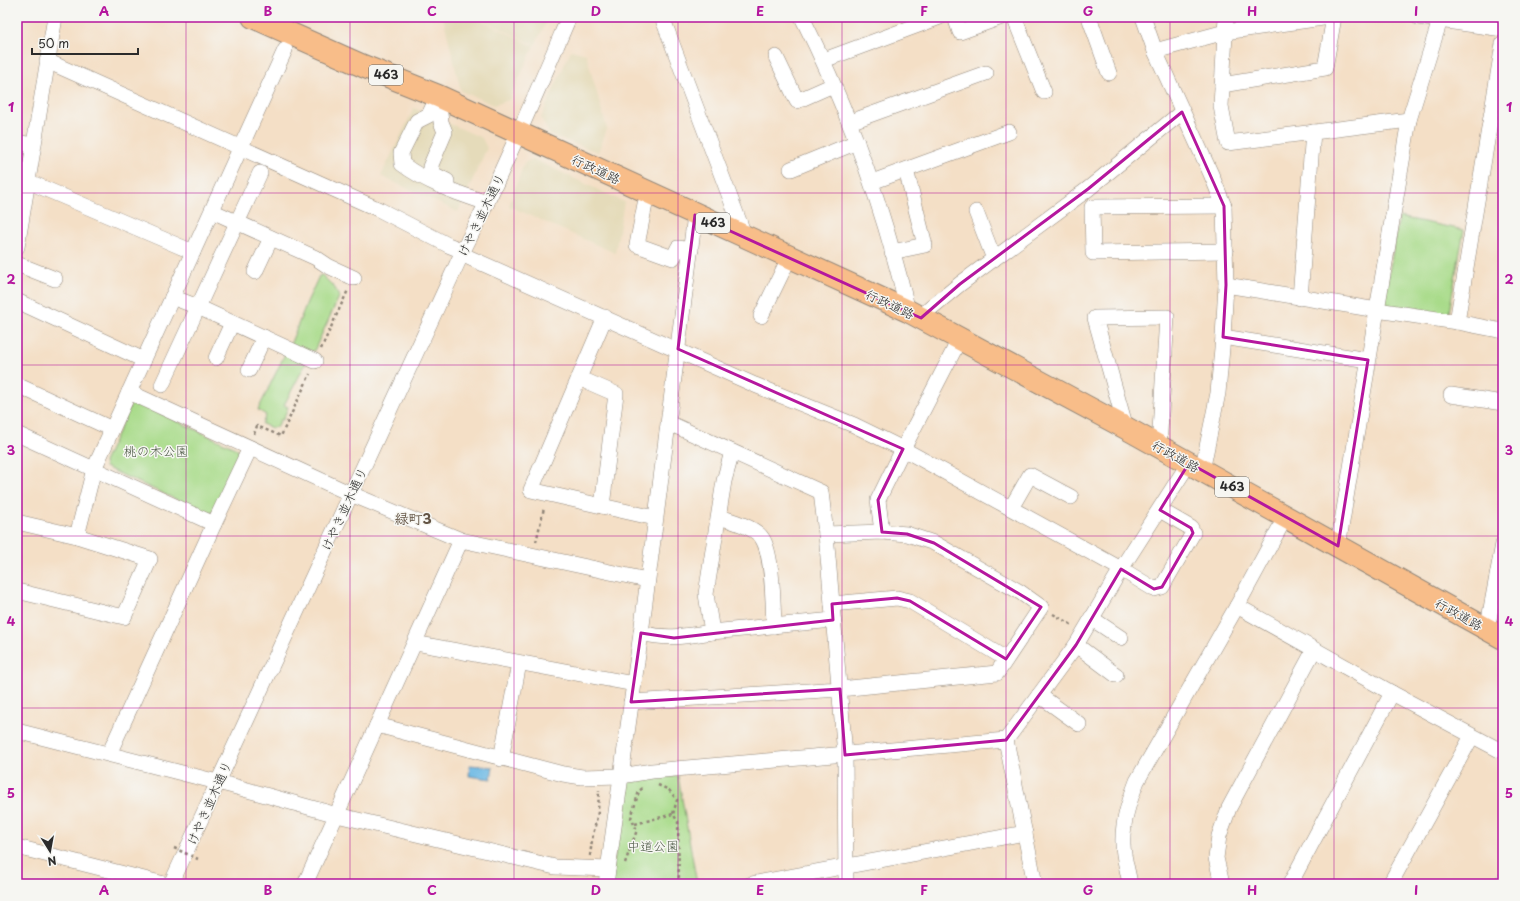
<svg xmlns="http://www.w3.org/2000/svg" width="1520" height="901" font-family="'Playpen Sans','Klee One',sans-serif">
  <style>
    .built { fill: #e5dbba }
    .green { fill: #a9db8a; stroke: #6a835a }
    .water { fill: #6ab8e4; stroke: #4a7288 }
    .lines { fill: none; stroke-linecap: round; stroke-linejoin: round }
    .minor-casing { stroke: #908578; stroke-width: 16 }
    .highway-casing { stroke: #908578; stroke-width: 24 }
    .path { stroke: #908578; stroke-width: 2.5; stroke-dasharray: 3 3; stroke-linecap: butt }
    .minor { stroke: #fff; stroke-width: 15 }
    .highway { stroke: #f8bd89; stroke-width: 22 }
    .path-bridge { stroke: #908578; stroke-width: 2.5; stroke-dasharray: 3 3; stroke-linecap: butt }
    .marked { fill: none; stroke: #b5179e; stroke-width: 3; stroke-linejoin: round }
    .grid { fill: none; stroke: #b5179e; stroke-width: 1; stroke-opacity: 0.55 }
    .labels { text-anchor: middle; stroke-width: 3; stroke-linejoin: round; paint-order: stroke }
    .shield { fill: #f6f6f2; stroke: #686867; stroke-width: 1 }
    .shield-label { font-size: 12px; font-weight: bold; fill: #2b2b2b }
    .street-label { font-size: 13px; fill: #2b2b2b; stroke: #f6f6f2 }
    .park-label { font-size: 13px; fill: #4a5743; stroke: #f6f6f2 }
    .neighbourhood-label { font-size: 14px; font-weight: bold; fill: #635445; stroke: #f6f6f2 }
    .neatline { fill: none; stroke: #b5179e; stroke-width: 1.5 }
    .grid-label { font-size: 13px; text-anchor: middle; font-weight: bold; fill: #b5179e }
  </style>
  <rect width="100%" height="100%" fill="#f6f6f2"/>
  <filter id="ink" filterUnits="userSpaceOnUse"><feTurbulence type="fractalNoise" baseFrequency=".025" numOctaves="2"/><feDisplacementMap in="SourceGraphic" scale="8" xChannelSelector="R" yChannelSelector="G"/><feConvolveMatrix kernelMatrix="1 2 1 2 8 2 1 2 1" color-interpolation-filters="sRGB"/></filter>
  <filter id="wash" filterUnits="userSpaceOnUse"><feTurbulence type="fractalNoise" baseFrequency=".012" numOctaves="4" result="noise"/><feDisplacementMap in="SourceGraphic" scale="16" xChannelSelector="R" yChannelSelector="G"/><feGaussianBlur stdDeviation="0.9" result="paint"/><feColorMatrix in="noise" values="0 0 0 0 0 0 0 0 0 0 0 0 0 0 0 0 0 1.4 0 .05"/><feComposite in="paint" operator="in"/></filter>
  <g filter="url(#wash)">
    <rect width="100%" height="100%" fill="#f4dfc6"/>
    <g class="built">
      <polygon points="443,17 482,17 483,21 534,46 509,100 494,105 461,91"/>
      <polygon points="484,17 549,17 535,45 485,21"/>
      <polygon points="571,50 586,54 607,129 598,152 550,135 541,118"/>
      <polygon points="414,108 482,138 487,148 458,212 381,176"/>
      <polygon points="533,159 624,202 615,253 509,206 524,163"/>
    </g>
    <g class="green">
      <polygon points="1399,217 1464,230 1449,312 1443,315 1389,307 1384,301"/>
      <polygon points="322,275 335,288 339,297 314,351 307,353 290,345 307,302 319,276"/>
      <polygon points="285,354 306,363 284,405 288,407 283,420 281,419 277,427 272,428 262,424 266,415 258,410"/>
      <polygon points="136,402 237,449 240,455 213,512 208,514 105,467 104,462 131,404"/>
      <polygon points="678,776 697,884 611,884 625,786 629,780"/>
    </g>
    <polygon class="water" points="470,765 493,767 491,779 469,776"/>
  </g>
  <g filter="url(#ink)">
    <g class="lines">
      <g class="minor-casing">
        <g id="minor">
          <polyline points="662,17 745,237"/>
          <path d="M802,17C849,111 884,209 908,311"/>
          <polyline points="955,17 960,32 1002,17"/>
          <polyline points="1014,17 1044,92"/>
          <polyline points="1089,17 1109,73"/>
          <polyline points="1143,17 1155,51 1211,174 1224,206 1226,285 1223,337 1218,393 1202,471"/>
          <polyline points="1226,17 1221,106 1228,143 1409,120"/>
          <polyline points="1418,17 1503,29"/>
          <polyline points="1155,51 1225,32 1330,17"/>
          <polyline points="776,57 797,101 833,85"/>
          <polyline points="824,60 940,17"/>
          <polyline points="47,61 380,210 448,245 463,251"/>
          <polyline points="1222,85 1325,68 1334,17"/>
          <path d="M438,96L429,115L417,121L401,153L402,164C427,183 458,193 487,203"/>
          <polyline points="438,96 441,122 445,132 430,167 435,175 447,181"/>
          <polyline points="850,122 986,73"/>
          <polyline points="17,142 33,145"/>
          <polyline points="791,169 857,142"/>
          <polyline points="27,181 193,252"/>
          <polyline points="872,182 1009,132"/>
          <polyline points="649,193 645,204 637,245 673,258 678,248 691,250"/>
          <polyline points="1224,206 1092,207 1093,253 1226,251"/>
          <polyline points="212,211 316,258 328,266 354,278"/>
          <polyline points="976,212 994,259"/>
          <polyline points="17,247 55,17"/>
          <polyline points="892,252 925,245 906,170"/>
          <polyline points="461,254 755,385 854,425 903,449 953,352 959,338"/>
          <polyline points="17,264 55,279"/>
          <polyline points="255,272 271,238"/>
          <polyline points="1226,285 1377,310 1409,120 1441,17"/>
          <polyline points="172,297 198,307 315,361"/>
          <polyline points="1300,298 1313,132"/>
          <polyline points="17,301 144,360"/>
          <polyline points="761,316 789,258"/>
          <polyline points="605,317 531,490 655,518"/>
          <polyline points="921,318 926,312 960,284 1088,189 1182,112"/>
          <polyline points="1457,322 1503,44"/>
          <polyline points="1223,337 1368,360"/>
          <polyline points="216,358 232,323"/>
          <polyline points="249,370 264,337"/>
          <polyline points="579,378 616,394 602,506"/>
          <polyline points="17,385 112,429"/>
          <polyline points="162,385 260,173"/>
          <polyline points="129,392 351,494 461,540 647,580"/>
          <polyline points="1451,395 1503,403"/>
          <polyline points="669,423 821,492 826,534"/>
          <polyline points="1126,428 1095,318 1167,317 1159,447"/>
          <polyline points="17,434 214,524"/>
          <polyline points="732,452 724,481 706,594 712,632 833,620"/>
          <polyline points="1011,508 1030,475 1071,497"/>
          <path d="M719,517C730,520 756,528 762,538C773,554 773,605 774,626"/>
          <polyline points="17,522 77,536 150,559 124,617 17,591"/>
          <polyline points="882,532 878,500 903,449 1121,569 1154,589 1162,587 1193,533 1191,528 1160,510"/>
          <polyline points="77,536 94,469 285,50"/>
          <polyline points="1338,546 1377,310 1457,322 1503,331"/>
          <polyline points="832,604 897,598 910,601 1006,659"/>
          <polyline points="1237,606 1392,693 1503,752"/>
          <polyline points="1091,618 1121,638"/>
          <polyline points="1487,630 1503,544"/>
          <path d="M641,633C667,640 686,636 712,632"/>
          <polyline points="415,643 634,684"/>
          <polyline points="1076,645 1116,675"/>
          <polyline points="1039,695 1079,724"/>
          <polyline points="631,702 840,689 997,673 1041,607 1020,592 934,543 907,534 882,532 826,534 845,755 846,884"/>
          <polyline points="377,725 563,774 582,777 621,776 652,771 1006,740"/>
          <polyline points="17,731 233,786 337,815 555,867 608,869"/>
          <polyline points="109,754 214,524 250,448"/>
          <polyline points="501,759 519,663"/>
          <polyline points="17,847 164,884"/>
          <path d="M171,884L463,251C502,174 535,96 569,17"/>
          <polyline points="305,884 461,540"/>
          <polyline points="606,884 641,633 695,215"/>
          <polyline points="751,884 1025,833"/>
          <polyline points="1035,884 1006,740 1076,645 1121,569 1189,463"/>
          <path d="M1130,884C1128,871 1123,857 1123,844C1122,822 1129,802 1137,781L1237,606L1285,518"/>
          <polyline points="1222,884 1216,858 1219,836 1229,808 1314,650"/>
          <polyline points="1290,884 1392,693"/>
          <polyline points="1390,884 1472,736"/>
          <polyline points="1501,884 1503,881"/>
        </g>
      </g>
      <g class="highway-casing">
        <polyline id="highway" points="253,17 363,66 438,96 908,311 1126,428 1503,638"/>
      </g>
      <g class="path">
        <polyline points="321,349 348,290"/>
        <polyline points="254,434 257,426 281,436 310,374"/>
        <polyline points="536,542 544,508"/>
        <polyline points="1053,614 1072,625"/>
        <polyline points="658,785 669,790 677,800 673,814 678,822 679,881"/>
        <polyline points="635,824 673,814"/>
        <polyline points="590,856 592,840 598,812 599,790"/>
        <polyline points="625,863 637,830 631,818 639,791 644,787"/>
        <polyline points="662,884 679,881 680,884"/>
      </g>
      <use href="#minor" class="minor"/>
      <use href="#highway" class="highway"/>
      <polyline class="path-bridge" points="174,848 198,859"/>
    </g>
  </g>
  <path class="marked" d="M1182,112L1224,206L1226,285L1223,337L1368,360L1338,546L1189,463L1160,510L1191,528L1193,533L1162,587L1154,589L1121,569L1076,645L1006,740L845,755L840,689L631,702L641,633L674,638L833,620L832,604L897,598L910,601L1006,659L1041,607L934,543L907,534L882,532L878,500L903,449L678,349L695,215L921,318L960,284L1088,189Z"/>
  <path class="grid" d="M186,17V884M350,17V884M514,17V884M678,17V884M842,17V884M1006,17V884M1170,17V884M1334,17V884M17,193H1503M17,365H1503M17,536H1503M17,708H1503"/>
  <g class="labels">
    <g class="shield">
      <rect x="369" y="65" width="34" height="20" rx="3"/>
      <rect x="696" y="213" width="34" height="20" rx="3"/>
      <rect x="1215" y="477" width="34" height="20" rx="3"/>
    </g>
    <g class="shield-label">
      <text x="386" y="79">463</text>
      <text x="713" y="227">463</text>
      <text x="1232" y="491">463</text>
    </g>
    <g class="street-label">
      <text transform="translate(596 169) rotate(25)" y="5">行政道路</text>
      <text transform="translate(481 215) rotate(-64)" y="5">けやき並木通り</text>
      <text transform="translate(890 304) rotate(25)" y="5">行政道路</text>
      <text transform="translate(1176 456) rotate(29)" y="5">行政道路</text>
      <text transform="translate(344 509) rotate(-65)" y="5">けやき並木通り</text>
      <text transform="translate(1459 614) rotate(29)" y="5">行政道路</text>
      <text transform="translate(209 803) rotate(-66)" y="5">けやき並木通り</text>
    </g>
    <g class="park-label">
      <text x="156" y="456">桃の木公園</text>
      <text x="653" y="851">中道公園</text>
    </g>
    <g class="neighbourhood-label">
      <text x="413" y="524">緑町3</text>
    </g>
  </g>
  <rect width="1520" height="901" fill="none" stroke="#f6f6f2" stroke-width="44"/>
  <g transform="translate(50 851) rotate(169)" stroke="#f6f6f2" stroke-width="3" paint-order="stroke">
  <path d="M0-3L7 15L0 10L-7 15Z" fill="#2b2b2b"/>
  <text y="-6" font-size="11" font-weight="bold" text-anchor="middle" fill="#2b2b2b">N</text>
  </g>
  <path d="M32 48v6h106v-6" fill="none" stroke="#2b2b2b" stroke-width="2"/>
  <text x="38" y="48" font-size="12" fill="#2b2b2b" stroke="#f6f6f2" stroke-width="3" paint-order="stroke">50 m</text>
  <rect x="22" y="22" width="1476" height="857" class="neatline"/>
  <g class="grid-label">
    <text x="104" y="16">A</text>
    <text x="268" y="16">B</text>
    <text x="432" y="16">C</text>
    <text x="596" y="16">D</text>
    <text x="760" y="16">E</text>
    <text x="924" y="16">F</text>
    <text x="1088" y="16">G</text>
    <text x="1252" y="16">H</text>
    <text x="1416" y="16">I</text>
    <text x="11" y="112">1</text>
    <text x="1509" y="112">1</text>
    <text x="11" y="284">2</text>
    <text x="1509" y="284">2</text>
    <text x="11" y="455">3</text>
    <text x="1509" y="455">3</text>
    <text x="11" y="626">4</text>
    <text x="1509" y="626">4</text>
    <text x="11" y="798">5</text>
    <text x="1509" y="798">5</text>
    <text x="104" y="895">A</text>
    <text x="268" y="895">B</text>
    <text x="432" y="895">C</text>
    <text x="596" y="895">D</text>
    <text x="760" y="895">E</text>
    <text x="924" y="895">F</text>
    <text x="1088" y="895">G</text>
    <text x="1252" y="895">H</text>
    <text x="1416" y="895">I</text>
  </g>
</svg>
